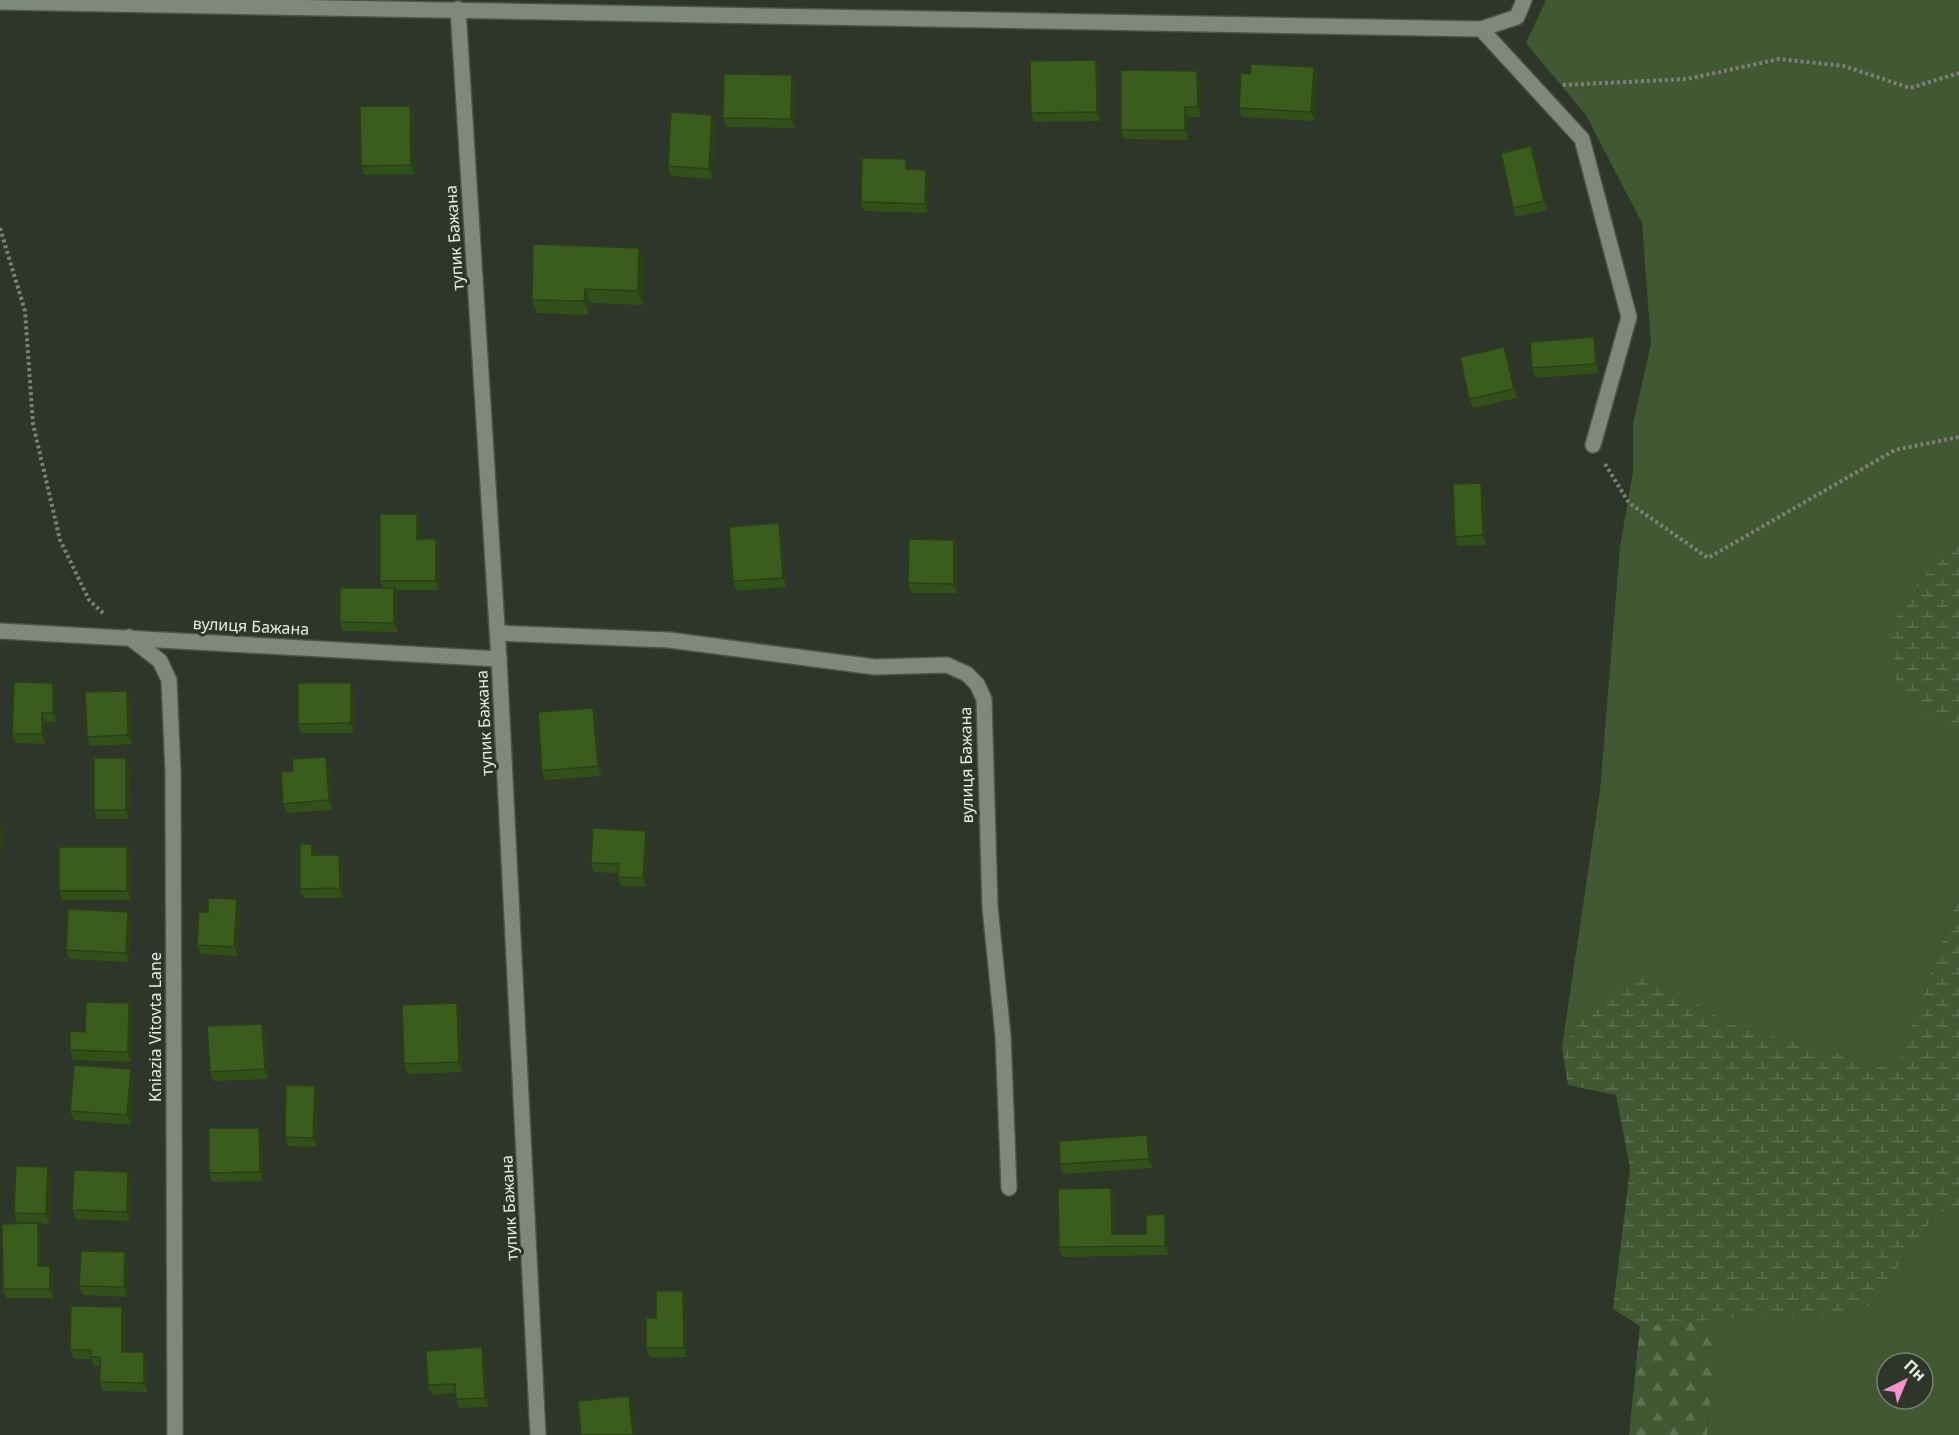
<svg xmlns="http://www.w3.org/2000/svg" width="1959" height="1435" font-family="'Noto Sans',sans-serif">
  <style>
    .green { fill: #425833; fill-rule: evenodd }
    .forest { fill: url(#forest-firs) }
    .wetland { fill: url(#wetland-marsh) }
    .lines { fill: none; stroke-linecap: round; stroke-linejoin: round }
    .minor-casing { stroke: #4d5348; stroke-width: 18 }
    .path { stroke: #7a8176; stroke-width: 4; stroke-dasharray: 3 3; stroke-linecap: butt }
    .minor { stroke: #7f897a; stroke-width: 15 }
    .wall { fill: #325019 }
    .shaded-wall { fill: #294114 }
    .building { fill: #3a5d1d; stroke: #294114; stroke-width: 1.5 }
    .labels { text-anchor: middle; stroke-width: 6; stroke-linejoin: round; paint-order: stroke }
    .street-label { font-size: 16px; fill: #e8ede5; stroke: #2e3629 }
  </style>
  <defs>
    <pattern id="forest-firs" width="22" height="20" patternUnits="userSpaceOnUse" patternTransform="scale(1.5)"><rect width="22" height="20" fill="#425833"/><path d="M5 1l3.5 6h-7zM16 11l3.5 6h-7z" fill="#5d7050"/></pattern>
    <pattern id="wetland-marsh" width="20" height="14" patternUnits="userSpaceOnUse" patternTransform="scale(1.5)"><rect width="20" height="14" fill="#425833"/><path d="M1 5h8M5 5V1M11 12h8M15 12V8" fill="none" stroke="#5d7050"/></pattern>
  </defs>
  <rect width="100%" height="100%" fill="#2e3629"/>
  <g class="green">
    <polygon points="1546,0 1959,0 1959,544 1920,579 1926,715 1959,732 1959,894 1896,1070 1726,1023 1689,998 1591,1005 1562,1047 1600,791 1620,547 1633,472 1633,424 1651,344 1642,223 1586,115 1526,43"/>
    <path d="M1959,1206V1435H1707L1719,1318L1870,1306L1935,1215ZM1887,1363H1923V1399H1887Z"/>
  </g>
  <polygon class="forest" points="1719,1318 1707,1435 1629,1435 1640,1326"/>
  <g class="wetland">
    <polygon points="1959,544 1959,732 1926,716 1897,686 1891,627 1920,579"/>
    <polygon points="1959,894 1959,1206 1935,1215 1870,1306 1819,1316 1759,1315 1640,1326 1613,1309 1630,1168 1616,1095 1568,1085 1562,1047 1591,1005 1631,974 1689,998 1726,1023 1896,1070"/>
  </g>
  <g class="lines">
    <g class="minor-casing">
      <g id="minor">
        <polyline points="1524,0 1517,17 1481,29 1582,139 1629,317 1593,445"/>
        <polyline points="0,2 1481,29"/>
        <polyline points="458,9 499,659 538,1435"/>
        <polyline points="0,631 499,659"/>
        <polyline points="498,633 669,640 875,667 947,665 967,674 977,684 984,699 990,907 1003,1036 1009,1188"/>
        <polyline points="129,637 160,661 169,680 173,773 175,1435"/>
      </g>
    </g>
    <g class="path">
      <polyline points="1563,85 1687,79 1779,59 1844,66 1910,88 1959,73"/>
      <polyline points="0,228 25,311 33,424 60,540 89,600 103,613"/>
      <polyline points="1605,464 1629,503 1708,558 1895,450 1959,437"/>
    </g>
    <use href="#minor" class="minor"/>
  </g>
  <g class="wall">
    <polygon points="1096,60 1099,69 1100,121 1034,122 1031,113"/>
    <polygon points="1314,67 1317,76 1315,121 1242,117 1239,108 1250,74"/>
    <polygon points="1201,80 1201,117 1188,117 1188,140 1124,139 1121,130"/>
    <polygon points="795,84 795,128 726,127 723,118"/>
    <polygon points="410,106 414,115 415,174 364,175 361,166"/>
    <polygon points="716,124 712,179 671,176 668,166"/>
    <polygon points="1531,146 1535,156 1547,210 1516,217 1513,208"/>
    <polygon points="909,169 909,170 926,170 929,180 928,213 864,211 861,202"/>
    <polygon points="639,248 644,261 643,305 590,303 589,315 537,313 532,300"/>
    <polygon points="1504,347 1508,356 1517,398 1473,408 1469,399"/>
    <polygon points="1597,347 1599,373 1536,378 1532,368"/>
    <polygon points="1484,492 1486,545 1458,546 1455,537"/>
    <polygon points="417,514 420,524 420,539 436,539 439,548 439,590 395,590 398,597 398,632 343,631 340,622 383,588 380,581"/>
    <polygon points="782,533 786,587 736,591 733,581"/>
    <polygon points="954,540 957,549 957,593 911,593 908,583"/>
    <polygon points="53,683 56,692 56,722 46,722 45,744 16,743 12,734"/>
    <polygon points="351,683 354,692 354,733 301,733 298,724"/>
    <polygon points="130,700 132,744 90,746 87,737"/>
    <polygon points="593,708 596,718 601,776 545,780 542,771"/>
    <polygon points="126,758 130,767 129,819 97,819 94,810"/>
    <polygon points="329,766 332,810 287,813 283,804 293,771"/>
    <polygon points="649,840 646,887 621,886 618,877 618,873 594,872 591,863"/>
    <polygon points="312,844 316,855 339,855 343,864 343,898 304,898 300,889"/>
    <polygon points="127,847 131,856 131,900 62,900 59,891"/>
    <polygon points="237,899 240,909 238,956 201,954 197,945 208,912"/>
    <polygon points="128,912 131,922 129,962 69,959 66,950"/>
    <polygon points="129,1003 133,1013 131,1062 73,1060 70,1050 85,1032"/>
    <polygon points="457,1003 460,1013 462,1072 408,1074 404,1064"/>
    <polygon points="266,1033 268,1079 213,1081 210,1072"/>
    <polygon points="134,1078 131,1125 74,1120 70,1111"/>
    <polygon points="319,1096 317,1147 288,1146 285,1137"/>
    <polygon points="259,1128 263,1137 263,1181 212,1182 209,1173"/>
    <polygon points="1151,1145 1152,1168 1063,1174 1060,1164"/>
    <polygon points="51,1176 49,1224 17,1222 14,1213"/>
    <polygon points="131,1181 130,1221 76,1219 72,1210"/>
    <polygon points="1111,1188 1115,1198 1115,1234 1146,1234 1168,1223 1169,1255 1062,1257 1059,1247"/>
    <polygon points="38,1223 41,1233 41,1266 54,1275 54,1298 6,1298 3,1289"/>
    <polygon points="129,1262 127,1297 83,1295 79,1286"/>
    <polygon points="683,1291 687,1300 687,1357 650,1358 646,1348 656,1318"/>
    <polygon points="122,1307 126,1316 126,1352 144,1352 147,1362 147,1392 103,1391 100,1382 100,1366 94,1366 92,1359 74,1359 70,1350"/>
    <polygon points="482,1347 485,1357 488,1407 459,1408 456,1399 455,1393 432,1395 428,1385"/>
  </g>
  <g class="shaded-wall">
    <polygon points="1096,60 1099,69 1100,121 1097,112"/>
    <polygon points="1314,67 1317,76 1315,121 1311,112"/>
    <polygon points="1197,71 1201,80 1201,117 1198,107"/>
    <polygon points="792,75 795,84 795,128 791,119"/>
    <polygon points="410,106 414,115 415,174 411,165"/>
    <polygon points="1185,107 1188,117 1188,140 1185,130"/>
    <polygon points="712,115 716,124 712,179 709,169"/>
    <polygon points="1531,146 1535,156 1547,210 1544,201"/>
    <polygon points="906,159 909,169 909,179 906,169"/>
    <polygon points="926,170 929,180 928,213 925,204"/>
    <polygon points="639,248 644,261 643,305 638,291"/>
    <polygon points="585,289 590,303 589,315 584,301"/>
    <polygon points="1594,337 1597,347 1599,373 1596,364"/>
    <polygon points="1504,347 1508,356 1517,398 1514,389"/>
    <polygon points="1481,483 1484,492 1486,545 1483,535"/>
    <polygon points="417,514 420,524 420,548 417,539"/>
    <polygon points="779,523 782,533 786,587 783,578"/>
    <polygon points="436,539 439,548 439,590 436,581"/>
    <polygon points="954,540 957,549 957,593 954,584"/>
    <polygon points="394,588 398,597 398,632 394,623"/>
    <polygon points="53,683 56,692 56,722 53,713"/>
    <polygon points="351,683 354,692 354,733 351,723"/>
    <polygon points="127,691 130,700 132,744 128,735"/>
    <polygon points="593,708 596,718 601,776 598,766"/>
    <polygon points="42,713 46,722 45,744 42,734"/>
    <polygon points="326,757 329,766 332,810 329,800"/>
    <polygon points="126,758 130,767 129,819 126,810"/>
    <polygon points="1,826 3,831 3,854 1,849"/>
    <polygon points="646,831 649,840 646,887 643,878"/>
    <polygon points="312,844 316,853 315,864 312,855"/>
    <polygon points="127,847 131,856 131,900 127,891"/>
    <polygon points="339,855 343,864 343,898 340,888"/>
    <polygon points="237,899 240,909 238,956 234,947"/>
    <polygon points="128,912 131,922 129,962 126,953"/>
    <polygon points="129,1003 133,1013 131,1062 128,1052"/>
    <polygon points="457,1003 460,1013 462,1072 459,1062"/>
    <polygon points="262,1024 266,1033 268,1079 265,1069"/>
    <polygon points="131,1069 134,1078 131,1125 127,1115"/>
    <polygon points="315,1086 319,1096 317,1147 313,1138"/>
    <polygon points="259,1128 263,1137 263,1181 260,1172"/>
    <polygon points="1147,1135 1151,1145 1152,1168 1149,1159"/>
    <polygon points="48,1167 51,1176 49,1224 46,1214"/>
    <polygon points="128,1172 131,1181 130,1221 127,1212"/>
    <polygon points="1111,1188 1115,1198 1116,1244 1112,1234"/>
    <polygon points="1165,1214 1168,1223 1169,1255 1165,1246"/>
    <polygon points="38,1223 41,1233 41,1276 38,1266"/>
    <polygon points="125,1252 129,1262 127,1297 124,1287"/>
    <polygon points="50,1266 54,1275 54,1298 50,1289"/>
    <polygon points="683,1291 687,1300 687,1357 684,1348"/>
    <polygon points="122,1307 126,1316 126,1362 122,1352"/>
    <polygon points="482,1347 485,1357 488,1407 485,1398"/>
    <polygon points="144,1352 147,1362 147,1392 144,1383"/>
    <polygon points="629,1396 633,1406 635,1435 633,1435"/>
  </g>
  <g class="building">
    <polygon points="1096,60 1097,112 1031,113 1030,61"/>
    <polygon points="1251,64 1314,67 1311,112 1239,108 1241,73 1250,74"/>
    <polygon points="1121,70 1197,71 1198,107 1185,107 1185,130 1121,130"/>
    <polygon points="724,74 792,75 791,119 723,118"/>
    <polygon points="360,106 410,106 411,165 361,166"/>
    <polygon points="671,112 712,115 709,169 668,166"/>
    <polygon points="1531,146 1544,201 1513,208 1501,153"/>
    <polygon points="862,158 906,159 906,169 926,170 925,204 861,202"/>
    <polygon points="533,244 639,248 638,291 585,289 584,301 532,300"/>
    <polygon points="1594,337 1596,364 1532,368 1530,342"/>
    <polygon points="1504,347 1514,389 1469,399 1460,357"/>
    <polygon points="1481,483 1483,535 1455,537 1453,484"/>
    <polygon points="380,514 417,514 417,539 436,539 436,581 380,581"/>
    <polygon points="779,523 783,578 733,581 729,527"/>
    <polygon points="909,539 954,540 954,584 908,583"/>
    <polygon points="340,588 394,588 394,623 340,622"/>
    <polygon points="14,682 53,683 53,713 42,713 42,734 12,734"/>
    <polygon points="298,683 351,683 351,723 298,724"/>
    <polygon points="127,691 128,735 87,737 85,692"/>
    <polygon points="593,708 598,766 542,771 538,712"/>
    <polygon points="326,757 329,800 283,804 281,772 293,771 292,759"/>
    <rect x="94" y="758" width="32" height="52"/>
    <rect x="0" y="826" width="1" height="23"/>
    <polygon points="593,828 646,831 643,878 618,877 619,864 591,863"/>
    <polygon points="300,844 312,844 312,855 339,855 340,888 300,889"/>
    <rect x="59" y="847" width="68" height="44"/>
    <polygon points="208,898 237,899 234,947 197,945 199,912 208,912"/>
    <polygon points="68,909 128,912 126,953 66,950"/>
    <polygon points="86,1002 129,1003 128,1052 70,1050 70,1031 85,1032"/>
    <polygon points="457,1003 459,1062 404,1064 402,1005"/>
    <polygon points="262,1024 265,1069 210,1072 207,1026"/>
    <polygon points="74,1065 131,1069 127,1115 70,1111"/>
    <polygon points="286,1085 315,1086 313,1138 285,1137"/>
    <polygon points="209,1128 259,1128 260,1172 209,1173"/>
    <polygon points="1147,1135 1149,1159 1060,1164 1059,1141"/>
    <polygon points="16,1166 48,1167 46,1214 14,1213"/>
    <polygon points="74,1170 128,1172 127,1212 72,1210"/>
    <polygon points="1111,1188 1112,1234 1146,1234 1146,1215 1165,1214 1165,1246 1059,1247 1058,1189"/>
    <polygon points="38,1223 38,1266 50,1266 50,1289 3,1289 2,1224"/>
    <polygon points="81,1251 125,1252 124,1287 79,1286"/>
    <polygon points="656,1291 683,1291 684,1348 646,1348 646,1318 656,1318"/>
    <polygon points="71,1306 122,1307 122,1352 144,1352 144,1383 100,1382 100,1357 91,1357 91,1350 70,1350"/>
    <polygon points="482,1347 485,1398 456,1399 455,1384 428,1385 426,1351"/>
    <polygon points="629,1396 633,1435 581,1435 578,1401"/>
  </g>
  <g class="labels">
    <g class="street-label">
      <text transform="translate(454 238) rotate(-94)" y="6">тупик Бажана</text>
      <text transform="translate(251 626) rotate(3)" y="6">вулиця Бажана</text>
      <text transform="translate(484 723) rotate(-93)" y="6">тупик Бажана</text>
      <text transform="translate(966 765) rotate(-91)" y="6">вулиця Бажана</text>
      <text transform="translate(155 1027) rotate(-90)" y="6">Kniazia Vitovta Lane</text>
      <text transform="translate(509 1208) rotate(-93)" y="6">тупик Бажана</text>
    </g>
  </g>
  <g transform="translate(1905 1381) rotate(43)"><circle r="28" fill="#2e3629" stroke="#787f74" stroke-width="1.5"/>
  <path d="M0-4.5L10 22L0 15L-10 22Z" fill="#f690cf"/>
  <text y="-9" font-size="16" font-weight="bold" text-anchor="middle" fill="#e8ede5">Пн</text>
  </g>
</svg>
